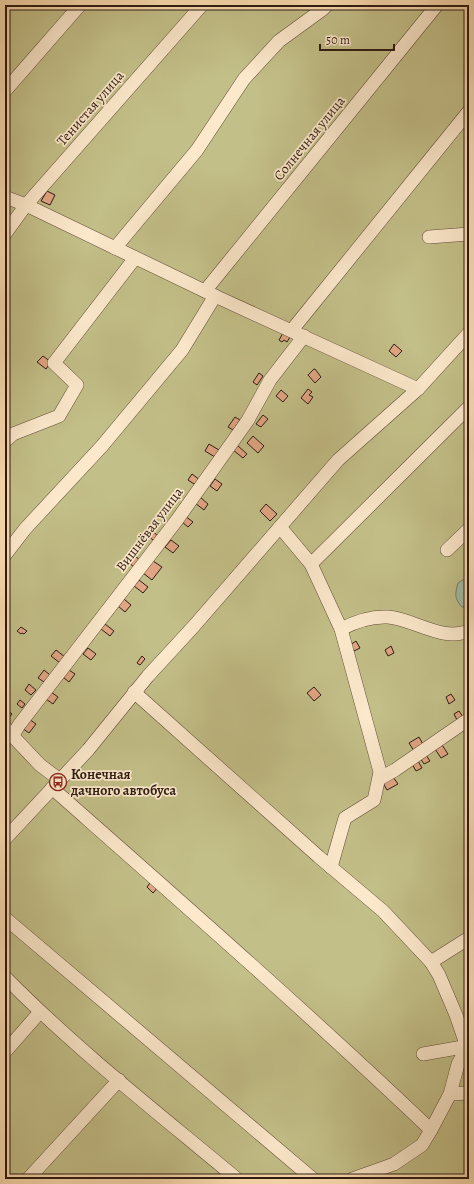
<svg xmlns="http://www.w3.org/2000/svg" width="474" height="1184" font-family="Alegreya,serif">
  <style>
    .green { fill: #c3bf88; stroke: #786c4d }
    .water { fill: #a0bda7; stroke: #727c6b }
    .building { fill: #e2a684; stroke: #2d1a12 }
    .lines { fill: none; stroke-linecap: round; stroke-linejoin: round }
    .minor-casing { stroke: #604b3a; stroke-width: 14 }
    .minor { stroke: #fce9cc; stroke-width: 13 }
    .labels { text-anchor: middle; stroke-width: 3.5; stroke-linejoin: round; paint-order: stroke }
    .street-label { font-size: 14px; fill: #2d1a12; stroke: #fce9cc }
    .poi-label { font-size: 14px; font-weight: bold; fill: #2d1a12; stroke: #fce9cc; text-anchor: start }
  </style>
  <rect width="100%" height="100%" fill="#fbddb1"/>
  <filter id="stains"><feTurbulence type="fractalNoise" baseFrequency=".005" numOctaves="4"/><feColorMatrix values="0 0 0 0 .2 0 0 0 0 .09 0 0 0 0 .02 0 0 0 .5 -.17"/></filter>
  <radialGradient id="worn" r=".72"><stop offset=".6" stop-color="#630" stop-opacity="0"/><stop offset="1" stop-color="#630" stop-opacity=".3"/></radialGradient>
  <rect class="green" x="5" y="5" width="464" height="1174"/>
  <path class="water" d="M469,576V607H462C454,598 455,594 458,583Z"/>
  <g class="building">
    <polygon points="47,191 55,195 50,205 41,201"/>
    <polygon points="283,333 290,337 287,342 284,340 282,342 279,340"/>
    <polygon points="394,344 402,351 396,357 389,351"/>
    <polygon points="43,356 51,362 46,369 37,362"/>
    <polygon points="314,369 315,369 321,377 315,383 308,375"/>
    <polygon points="259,373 263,376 257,385 253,382"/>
    <polygon points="308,389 312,392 309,395 313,397 308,404 301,398"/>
    <polygon points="281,390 288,396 283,402 276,396"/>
    <polygon points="263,415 268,419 261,427 256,424"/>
    <polygon points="235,417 240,420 233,430 228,427"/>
    <polygon points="253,436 264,446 258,453 247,443"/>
    <polygon points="209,444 219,450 215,457 205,451"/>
    <polygon points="237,445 247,454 243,458 233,450"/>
    <polygon points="192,474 200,480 198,484 196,482 194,484 188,480"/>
    <polygon points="215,479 222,484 217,491 210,486"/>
    <polygon points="200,497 208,504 204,510 195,503"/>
    <polygon points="266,504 277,514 270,521 260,511"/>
    <polygon points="185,516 193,522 188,527 181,521"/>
    <polygon points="150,529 158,536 154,541 146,534"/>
    <polygon points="171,540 179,546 173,553 165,547"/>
    <polygon points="131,553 141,561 135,568 126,560"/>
    <polygon points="153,561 162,567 152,580 143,573"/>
    <polygon points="139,580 148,587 143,593 134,586"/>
    <polygon points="124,599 131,605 125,612 118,606"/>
    <polygon points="105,624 114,631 110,636 101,629"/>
    <polygon points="21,627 27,631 24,634 22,633 21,634 17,631"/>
    <polygon points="356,641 360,648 354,651 350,645"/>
    <polygon points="391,646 394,653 388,656 385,650"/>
    <polygon points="88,648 96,654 91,660 83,654"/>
    <polygon points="56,650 65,657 60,663 51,656"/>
    <polygon points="142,656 145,659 140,665 137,663"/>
    <polygon points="44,670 50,675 44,682 38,678"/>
    <polygon points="69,670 75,674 69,682 63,677"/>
    <polygon points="29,684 36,690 31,695 25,690"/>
    <polygon points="314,687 321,695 314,701 307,693"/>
    <polygon points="51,692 58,697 53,704 46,699"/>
    <polygon points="451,694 455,700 449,704 446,697"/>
    <polygon points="20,700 25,704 22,708 17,704"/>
    <polygon points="6,709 12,714 7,720 5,719"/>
    <polygon points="459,711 463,717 457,720 454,714"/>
    <polygon points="29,719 36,724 29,733 22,728"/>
    <polygon points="419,737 424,746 414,751 409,743"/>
    <polygon points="442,745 448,754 441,758 435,749"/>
    <polygon points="426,755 430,761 424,764 420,758"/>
    <polygon points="418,761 422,768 416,771 412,764"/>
    <polygon points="393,777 398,784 387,790 383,783"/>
    <polygon points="152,880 159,886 153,893 147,887"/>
  </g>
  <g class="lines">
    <g class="minor-casing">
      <g id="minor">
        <polyline points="5,91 80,5"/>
        <polyline points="5,197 26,205 215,296 418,389"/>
        <polyline points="5,234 26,205 202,5"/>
        <polyline points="429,237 469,234"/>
        <polyline points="115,248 197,150 244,79 279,41 323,9 327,5"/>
        <polyline points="205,291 437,5"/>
        <polyline points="292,330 469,111"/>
        <polyline points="5,441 13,434 59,416 77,385 54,363 135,258"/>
        <polyline points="280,527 311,564 341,629 380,772 374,800 345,818 331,867"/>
        <polyline points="447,550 469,529"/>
        <polyline points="5,555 25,529 102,446 182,350 215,296"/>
        <polyline points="311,564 469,407"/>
        <path d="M341,629C356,621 371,616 388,617C414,619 442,642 469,631"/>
        <polyline points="134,692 319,857 383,911 431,962 439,975 456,1015 467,1047 458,1064 450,1094 431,1130 422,1145 394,1164 352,1179"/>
        <polyline points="5,728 40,765 60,780"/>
        <polyline points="13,735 19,725 177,520 248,420 270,380 304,336"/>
        <polyline points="379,779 395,770 469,719"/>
        <path d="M52,788C180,901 308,1013 431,1130"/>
        <polyline points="5,839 88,750 148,676 194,626 338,460 418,389 469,333"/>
        <polyline points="5,918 313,1179"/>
        <polyline points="431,962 469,938"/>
        <path d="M5,977C77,1050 158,1113 237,1179"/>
        <polyline points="5,1052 40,1012"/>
        <polyline points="423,1054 469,1046"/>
        <polyline points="450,1094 469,1093"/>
        <polyline points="28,1179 119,1080"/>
      </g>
    </g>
    <use href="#minor" class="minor"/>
  </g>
  <defs>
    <g id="bus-ring" transform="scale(0.9)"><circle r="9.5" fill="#fce9cc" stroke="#8f2418" stroke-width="1.5"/><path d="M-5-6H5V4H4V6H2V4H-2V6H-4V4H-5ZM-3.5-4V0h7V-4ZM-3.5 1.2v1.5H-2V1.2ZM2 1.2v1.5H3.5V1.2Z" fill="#8f2418"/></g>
  </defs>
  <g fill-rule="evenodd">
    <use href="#bus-ring" x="58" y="782"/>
  </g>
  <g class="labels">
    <g class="street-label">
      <text transform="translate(90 108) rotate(-49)" y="5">Тенистая улица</text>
      <text transform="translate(309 138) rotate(-51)" y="5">Солнечная улица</text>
      <text transform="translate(149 529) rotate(-53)" y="5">Вишнёвая улица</text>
    </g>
    <g class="poi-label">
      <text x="71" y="779">Конечная<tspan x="71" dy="16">дачного автобуса</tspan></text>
    </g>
  </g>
  <rect width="474" height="1184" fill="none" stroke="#fbddb1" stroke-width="20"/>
  <rect x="6" y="6" width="462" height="1172" fill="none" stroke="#2d1a12" stroke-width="2"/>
  <rect x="10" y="10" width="454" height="1164" fill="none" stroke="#2d1a12"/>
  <path d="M320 44v6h74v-6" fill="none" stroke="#2d1a12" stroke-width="2"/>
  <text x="326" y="44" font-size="12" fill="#2d1a12" stroke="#fce9cc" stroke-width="3" paint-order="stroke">50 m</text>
  <rect width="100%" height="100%" filter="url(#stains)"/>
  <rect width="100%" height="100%" fill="url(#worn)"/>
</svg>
